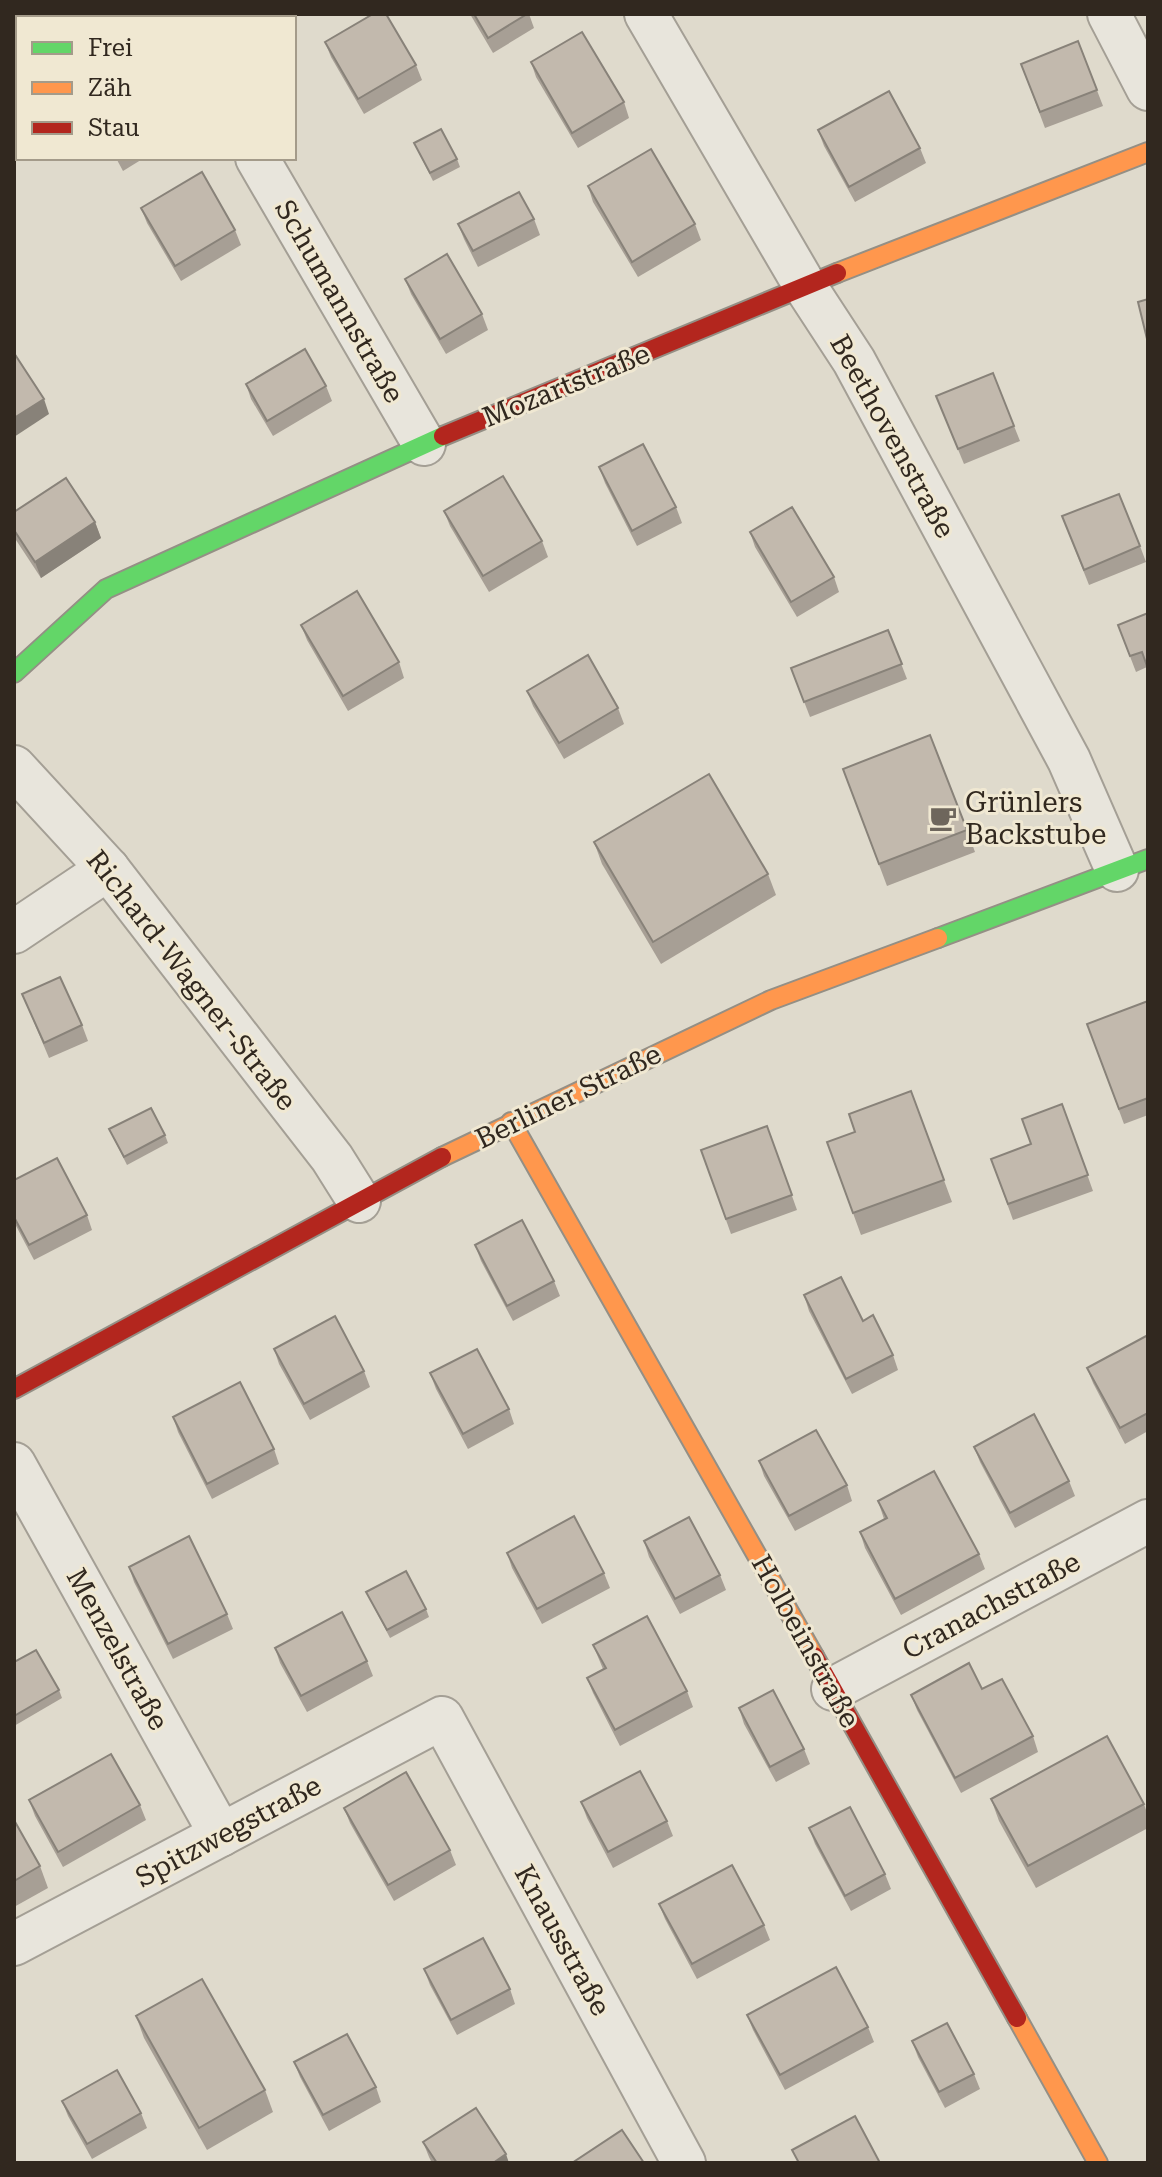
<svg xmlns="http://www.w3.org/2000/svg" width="1162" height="2177" font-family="'Roboto Serif',serif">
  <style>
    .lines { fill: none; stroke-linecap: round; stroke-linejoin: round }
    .street-casing { stroke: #a49f95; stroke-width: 46 }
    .fast-casing { stroke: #948f85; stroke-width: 22 }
    .slow-casing { stroke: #948f85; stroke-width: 22 }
    .jam-casing { stroke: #948f85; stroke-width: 22 }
    .street { stroke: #e8e5dc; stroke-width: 42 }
    .fast { stroke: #63d668; stroke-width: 18 }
    .slow { stroke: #ff974d; stroke-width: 18 }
    .jam { stroke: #b3261e; stroke-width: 18 }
    .wall { fill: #a79f95 }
    .shaded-wall { fill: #888279 }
    .building { fill: #c2b9ad; stroke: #888279; stroke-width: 2 }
    .labels { text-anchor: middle; stroke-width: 6; stroke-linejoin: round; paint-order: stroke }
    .street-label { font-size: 28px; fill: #31281f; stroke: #f0e8d2 }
    .poi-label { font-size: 28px; fill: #31281f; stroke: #f0e8d2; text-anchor: start }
  </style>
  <rect width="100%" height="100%" fill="#dfdacc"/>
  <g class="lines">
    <g class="street-casing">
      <g id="street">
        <polyline points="172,14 175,18"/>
        <polyline points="646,14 805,286 854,361 1069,760 1117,870"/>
        <polyline points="1109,14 1148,89"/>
        <polyline points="257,158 424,444"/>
        <polyline points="14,767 108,869 332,1158 359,1201"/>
        <polyline points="14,932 108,869"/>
        <polyline points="14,1464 221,1835"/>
        <polyline points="833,1689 1148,1521"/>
        <polyline points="14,1944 442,1718 684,2163"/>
      </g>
    </g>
    <g class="fast-casing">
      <g id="fast">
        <polyline points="14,673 106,589 443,436"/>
        <polyline points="938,938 1148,859"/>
      </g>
    </g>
    <g class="slow-casing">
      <g id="slow">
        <polyline points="837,273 1148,152"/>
        <polyline points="511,1122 814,1656"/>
        <polyline points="442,1157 771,1000 938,938"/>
        <polyline points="1017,2018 1098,2163"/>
      </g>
    </g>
    <g class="jam-casing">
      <g id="jam">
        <polyline points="443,436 837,273"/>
        <polyline points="14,1389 442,1157"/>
        <polyline points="814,1656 1017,2018"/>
      </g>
    </g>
    <use href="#street" class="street"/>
    <use href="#fast" class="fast"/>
    <use href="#slow" class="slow"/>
    <use href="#jam" class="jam"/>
  </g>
  <g class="wall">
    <polygon points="21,14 106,14 107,18 23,18"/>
    <polygon points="470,14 529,14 534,28 493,53"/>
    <polygon points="1078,41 1103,106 1045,128 1021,64"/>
    <polygon points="325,42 416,65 422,80 364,114 331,57"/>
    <polygon points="531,62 624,102 629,118 578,148 536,77"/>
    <polygon points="818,130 920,148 926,163 855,202 824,146"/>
    <polygon points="414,143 457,159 460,167 433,181"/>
    <polygon points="116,158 144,158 123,171"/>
    <polygon points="588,186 695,224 701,240 638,277 593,202"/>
    <polygon points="141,208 235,230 241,245 181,281 147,223"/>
    <polygon points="534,219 540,235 478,267 464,239 458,224"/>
    <polygon points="405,279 482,314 488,330 446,354 411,294"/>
    <polygon points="246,384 326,386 332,401 273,436 251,399"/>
    <polygon points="936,396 1014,426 1020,441 964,464"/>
    <polygon points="599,467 676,507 682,523 637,546 605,483"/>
    <polygon points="444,511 542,541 548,557 489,592 450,526"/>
    <polygon points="14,512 95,522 101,538 41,578 14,537"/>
    <polygon points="750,532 834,577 839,592 797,617 755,547"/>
    <polygon points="1068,532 1140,546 1146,562 1089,585"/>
    <polygon points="1148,613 1147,667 1136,672 1118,625"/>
    <polygon points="301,625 399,662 404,678 348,711 307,640"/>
    <polygon points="888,630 907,679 810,717 791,668"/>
    <polygon points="527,691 618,708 624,724 564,759 533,706"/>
    <polygon points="843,769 967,830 975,852 887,886"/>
    <polygon points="594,842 768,874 776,895 661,964 602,864"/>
    <polygon points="22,994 82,1025 88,1041 49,1058"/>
    <polygon points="1148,1001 1148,1115 1124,1124 1087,1024"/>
    <polygon points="911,1091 952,1202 861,1235 827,1142 855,1132"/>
    <polygon points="1062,1104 1093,1191 1013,1220 991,1159 1031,1144"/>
    <polygon points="767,1126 797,1210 731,1234 701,1150"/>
    <polygon points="109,1129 165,1135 168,1143 127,1165"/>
    <polygon points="14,1180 87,1215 92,1230 34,1260 14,1222"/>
    <polygon points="475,1245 554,1281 560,1296 513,1321 481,1261"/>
    <polygon points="804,1295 863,1321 893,1355 898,1370 852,1394 809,1311"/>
    <polygon points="1148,1335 1148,1431 1125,1444 1093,1383 1087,1368"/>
    <polygon points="274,1349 364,1371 370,1387 310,1420 279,1364"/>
    <polygon points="430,1373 509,1409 514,1424 468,1449 436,1389"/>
    <polygon points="173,1417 274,1449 279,1464 212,1499 178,1432"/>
    <polygon points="974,1447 1069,1481 1075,1496 1015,1528 980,1462"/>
    <polygon points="759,1461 847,1485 852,1501 795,1531 764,1476"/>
    <polygon points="878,1501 979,1554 985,1569 901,1615 865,1548 860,1532 884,1519"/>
    <polygon points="644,1541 720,1575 726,1590 680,1614 649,1557"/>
    <polygon points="507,1553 604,1573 610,1588 542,1624 512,1568"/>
    <polygon points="129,1567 227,1614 233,1629 173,1659 134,1582"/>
    <polygon points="366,1592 426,1609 429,1617 390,1638"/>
    <polygon points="593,1645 687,1691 693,1707 620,1746 593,1693 587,1678 603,1669"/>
    <polygon points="275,1648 367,1661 373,1676 307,1712 280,1663"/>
    <polygon points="14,1662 59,1690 62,1698 14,1726"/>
    <polygon points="982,1689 1033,1736 1038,1752 961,1793 917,1710 911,1695"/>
    <polygon points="739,1708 804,1749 810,1764 776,1782 744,1724"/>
    <polygon points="991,1799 1144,1804 1148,1816 1148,1828 1036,1888 999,1821"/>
    <polygon points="29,1800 140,1805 146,1820 63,1867 35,1816"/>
    <polygon points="581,1802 667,1821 673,1836 613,1868 587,1818"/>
    <polygon points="344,1808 450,1850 456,1865 394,1901 350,1823"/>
    <polygon points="14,1820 40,1866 48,1888 14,1907"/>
    <polygon points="809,1828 885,1874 891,1889 851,1911 815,1844"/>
    <polygon points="659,1904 764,1925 770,1940 697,1979 665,1919"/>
    <polygon points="424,1969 510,1989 515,2004 457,2035 430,1985"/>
    <polygon points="747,2015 868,2027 874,2042 785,2090 753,2030"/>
    <polygon points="136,2016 265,2090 273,2112 207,2150 144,2038"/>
    <polygon points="912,2041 974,2074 980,2089 945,2108 918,2057"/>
    <polygon points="294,2062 376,2087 381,2102 329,2131 300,2077"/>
    <polygon points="62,2101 141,2113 147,2128 92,2159 68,2116"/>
    <polygon points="423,2142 509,2163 432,2163 429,2157"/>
  </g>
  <g class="shaded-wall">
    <polygon points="44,399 49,414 14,437 14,418"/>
    <polygon points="95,522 101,538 41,578 35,562"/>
    <polygon points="506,2154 509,2163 493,2163"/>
  </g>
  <g class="building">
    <polygon points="24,14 82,14 75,18 26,18"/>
    <polygon points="373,14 386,14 416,65 358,99 325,42"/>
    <polygon points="474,14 527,14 488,38"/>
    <polygon points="582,32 624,102 572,133 531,62"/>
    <polygon points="1078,41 1097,90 1040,112 1021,64"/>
    <polygon points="889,91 920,148 849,187 818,130"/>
    <polygon points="441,129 457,159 430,173 414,143"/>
    <polygon points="651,149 695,224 632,262 588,186"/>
    <polygon points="202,172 235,230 175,266 141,208"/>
    <polygon points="519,192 534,219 473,251 458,224"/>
    <polygon points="447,254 482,314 440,339 405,279"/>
    <polygon points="1148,299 1148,343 1138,302"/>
    <polygon points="305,349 326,386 267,421 246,384"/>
    <polygon points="14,353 44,399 14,418"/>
    <polygon points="993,373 1014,426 958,449 936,396"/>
    <polygon points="643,444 676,507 632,531 599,467"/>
    <polygon points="503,476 542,541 483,576 444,511"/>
    <polygon points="66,478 95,522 35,562 14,530 14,512"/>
    <polygon points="1119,494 1140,546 1084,570 1062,516"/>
    <polygon points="792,507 834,577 791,602 750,532"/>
    <polygon points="357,591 399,662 343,696 301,625"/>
    <polygon points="1148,613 1148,669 1142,652 1130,656 1118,625"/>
    <polygon points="888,630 902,664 804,702 791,668"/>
    <polygon points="588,655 618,708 559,743 527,691"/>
    <polygon points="930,735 967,830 879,864 843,769"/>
    <polygon points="709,774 768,874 653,942 594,842"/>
    <polygon points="60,977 82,1025 44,1043 22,994"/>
    <polygon points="1148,1001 1148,1098 1119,1109 1087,1024"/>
    <polygon points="911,1091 944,1180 853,1213 827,1142 855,1132 849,1114"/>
    <polygon points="1062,1104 1088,1175 1008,1204 991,1159 1031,1144 1022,1119"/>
    <polygon points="151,1108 165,1135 124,1157 109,1129"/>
    <polygon points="767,1126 792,1195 726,1219 701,1150"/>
    <polygon points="57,1158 87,1215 29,1245 14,1217 14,1180"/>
    <polygon points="522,1220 554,1281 507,1306 475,1245"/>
    <polygon points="841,1277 863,1321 873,1315 893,1355 846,1379 804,1295"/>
    <polygon points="335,1316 364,1371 304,1404 274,1349"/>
    <polygon points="1148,1335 1148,1413 1120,1428 1087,1368"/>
    <polygon points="477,1349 509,1409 463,1434 430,1373"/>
    <polygon points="240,1382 274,1449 207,1484 173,1417"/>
    <polygon points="1034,1414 1069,1481 1010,1513 974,1447"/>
    <polygon points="816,1430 847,1485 789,1516 759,1461"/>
    <polygon points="934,1471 979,1554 895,1599 860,1532 887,1518 878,1501"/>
    <polygon points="574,1516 604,1573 537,1609 507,1553"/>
    <polygon points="689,1517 720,1575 675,1599 644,1541"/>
    <polygon points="189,1536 227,1614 168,1644 129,1567"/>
    <polygon points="406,1571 426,1609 387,1630 366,1592"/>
    <polygon points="342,1612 367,1661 301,1696 275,1648"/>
    <polygon points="647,1616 687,1691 615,1730 587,1678 606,1668 593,1645"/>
    <polygon points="36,1650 59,1690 14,1716 14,1662"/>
    <polygon points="969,1663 982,1689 1002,1679 1033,1736 955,1778 911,1695"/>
    <polygon points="773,1690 804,1749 770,1767 739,1708"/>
    <polygon points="1107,1736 1144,1804 1028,1866 991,1799"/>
    <polygon points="111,1754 140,1805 58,1852 29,1800"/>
    <polygon points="640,1771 667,1821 608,1852 581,1802"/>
    <polygon points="406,1772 450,1850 388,1885 344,1808"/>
    <polygon points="850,1807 885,1874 845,1896 809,1828"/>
    <polygon points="14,1820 40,1866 14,1881"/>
    <polygon points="732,1865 764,1925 692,1964 659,1904"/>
    <polygon points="483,1938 510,1989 451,2020 424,1969"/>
    <polygon points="836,1967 868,2027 780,2075 747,2015"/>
    <polygon points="202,1979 265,2090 199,2128 136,2016"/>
    <polygon points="947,2023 974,2074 939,2092 912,2041"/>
    <polygon points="347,2034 376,2087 323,2115 294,2062"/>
    <polygon points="117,2070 141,2113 87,2144 62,2101"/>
    <polygon points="476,2108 506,2154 493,2163 437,2163 423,2142"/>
    <polygon points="855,2116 880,2163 799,2163 792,2150"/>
    <polygon points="622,2130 644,2163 572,2163"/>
  </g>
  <defs>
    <g id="cafe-bare" transform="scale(2.16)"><path d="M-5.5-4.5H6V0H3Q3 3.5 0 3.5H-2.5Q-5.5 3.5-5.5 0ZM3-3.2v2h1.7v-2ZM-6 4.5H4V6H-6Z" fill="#6e665c" stroke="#f0e8d2" stroke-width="2.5" paint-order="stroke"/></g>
  </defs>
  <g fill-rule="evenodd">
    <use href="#cafe-bare" x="943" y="818"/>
  </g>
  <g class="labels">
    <g class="street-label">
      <text transform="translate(340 301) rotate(60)" y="10">Schumannstraße</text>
      <text transform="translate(566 385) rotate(-22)" y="10">Mozartstraße</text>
      <text transform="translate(893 436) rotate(61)" y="10">Beethovenstraße</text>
      <text transform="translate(192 980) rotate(52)" y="10">Richard-Wagner-Straße</text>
      <text transform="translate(568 1096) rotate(-26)" y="10">Berliner Straße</text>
      <text transform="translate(991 1605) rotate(-28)" y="10">Cranachstraße</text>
      <text transform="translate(806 1641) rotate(61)" y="10">Holbeinstraße</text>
      <text transform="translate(118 1649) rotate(61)" y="10">Menzelstraße</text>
      <text transform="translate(228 1831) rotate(-28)" y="10">Spitzwegstraße</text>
      <text transform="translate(563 1940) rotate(61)" y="10">Knausstraße</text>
    </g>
    <g class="poi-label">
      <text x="965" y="812">Grünlers<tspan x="965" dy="32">Backstube</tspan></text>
    </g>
  </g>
  <rect width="1162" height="2177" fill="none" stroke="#31281f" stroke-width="32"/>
  <rect x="16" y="16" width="280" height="144" fill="#f0e8d2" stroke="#a49b8a" stroke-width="2"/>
  <rect x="32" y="42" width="40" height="12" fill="#63d668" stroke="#a49b8a" stroke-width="2"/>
  <text x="88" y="56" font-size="24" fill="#31281f">Frei</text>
  <rect x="32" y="82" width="40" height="12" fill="#ff974d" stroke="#a49b8a" stroke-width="2"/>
  <text x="88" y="96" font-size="24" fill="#31281f">Zäh</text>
  <rect x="32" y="122" width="40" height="12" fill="#b3261e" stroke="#a49b8a" stroke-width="2"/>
  <text x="88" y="136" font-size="24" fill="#31281f">Stau</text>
</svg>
